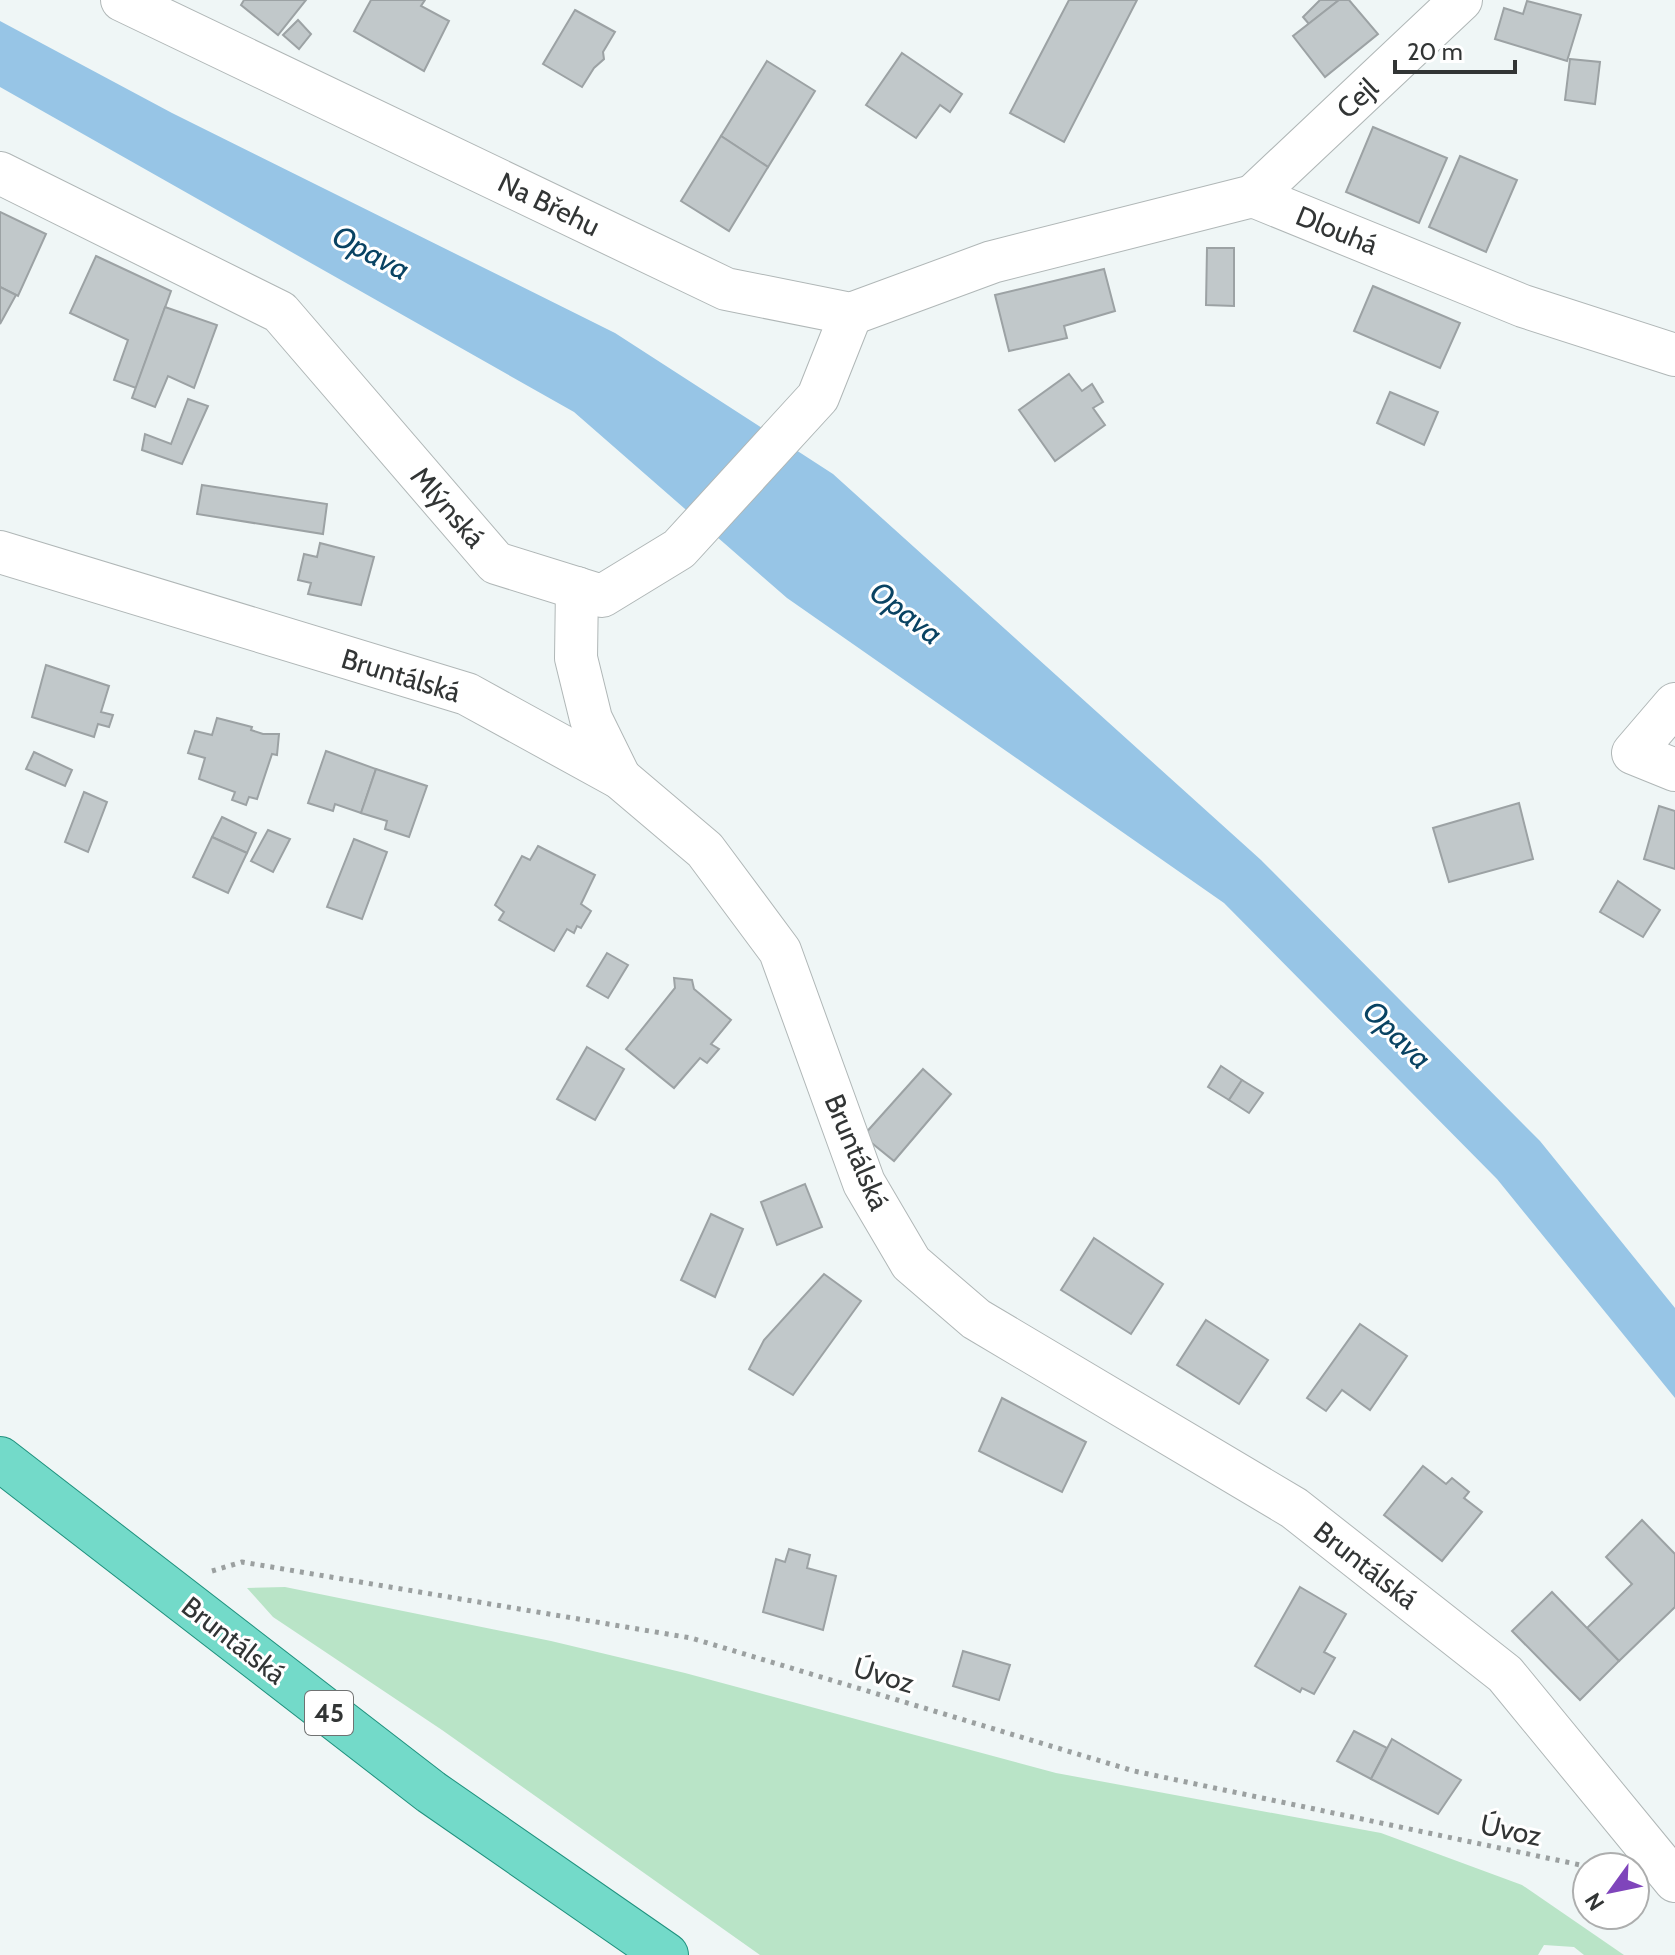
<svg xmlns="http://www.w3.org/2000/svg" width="1675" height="1955" font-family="Cabin,sans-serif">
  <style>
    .green { fill: #b9e4c7 }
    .water { fill: #97c5e6 }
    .building { fill: #c1c8ca; stroke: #9ca2a4; stroke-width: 2 }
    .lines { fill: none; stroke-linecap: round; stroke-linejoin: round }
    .minor-casing { stroke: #b0b7b7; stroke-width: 44 }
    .major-casing { stroke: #1f917e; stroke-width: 46 }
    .path { stroke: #9ba0a0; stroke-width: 5; stroke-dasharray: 4 6; stroke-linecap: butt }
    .minor { stroke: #fff; stroke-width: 42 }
    .major { stroke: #73dac9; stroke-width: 44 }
    .labels { text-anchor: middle; stroke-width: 6; stroke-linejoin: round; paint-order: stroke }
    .shield { fill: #fff; stroke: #707272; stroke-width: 2 }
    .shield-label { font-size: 26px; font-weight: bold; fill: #323535 }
    .street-label { font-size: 28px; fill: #323535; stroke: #fff }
    .water-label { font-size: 30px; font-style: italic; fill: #094363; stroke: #fff }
  </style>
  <rect width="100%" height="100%" fill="#eff6f6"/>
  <polygon class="green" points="285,1587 551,1641 685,1673 1056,1773 1381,1833 1522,1885 1624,1955 1584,1955 1574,1947 1544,1945 1538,1955 760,1955 442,1730 273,1617 247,1588"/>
  <polygon class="water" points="0,21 172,113 615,333 833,474 1261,860 1540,1141 1675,1308 1675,1398 1497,1179 1224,903 787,598 574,412 0,87"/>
  <g class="building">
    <polygon points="244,0 306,0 278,35 241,5"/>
    <polygon points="371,0 425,0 421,6 449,21 424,71 354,31"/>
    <polygon points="1069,0 1137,0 1064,142 1010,113"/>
    <polygon points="1320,0 1339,0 1309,24 1303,17"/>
    <polygon points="1339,0 1349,0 1378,34 1325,77 1293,36"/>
    <polygon points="1527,1 1581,15 1567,61 1495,39 1504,8 1523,14"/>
    <polygon points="575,10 615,32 603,52 604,59 594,68 582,87 543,64"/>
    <polygon points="298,20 311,34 299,49 283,35"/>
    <polygon points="902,53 962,94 950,112 940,105 916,138 866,105"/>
    <polygon points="1570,59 1600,62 1595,104 1565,100"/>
    <polygon points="767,61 815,91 768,167 721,136"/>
    <polygon points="1373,127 1447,158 1419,223 1346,192"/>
    <polygon points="721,136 768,167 729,231 681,201"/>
    <polygon points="1460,156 1517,180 1486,252 1429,227"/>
    <polygon points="0,212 46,234 18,296 0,287"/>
    <polygon points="1207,248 1234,248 1234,306 1206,305"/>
    <polygon points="96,256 171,291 136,388 114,380 128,340 70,313"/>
    <polygon points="1104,269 1115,311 1064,326 1067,338 1009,351 995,295"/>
    <polygon points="1373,286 1460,323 1440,368 1354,331"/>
    <polygon points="0,287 16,295 0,324"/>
    <polygon points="165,307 217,325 194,388 168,376 155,407 132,398"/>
    <polygon points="1069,374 1082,391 1092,384 1103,402 1093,408 1105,425 1055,461 1019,410"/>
    <polygon points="1390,392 1438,412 1424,445 1377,423"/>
    <polygon points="188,399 208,406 182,464 142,450 145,434 171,444"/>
    <polygon points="202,485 327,504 323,534 197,514"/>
    <polygon points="320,543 374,557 361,605 308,594 311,583 298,580 304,554 317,557"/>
    <polygon points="46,665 109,686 101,712 113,715 109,727 98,724 94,737 32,717"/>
    <polygon points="217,718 252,727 251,730 263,734 279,734 277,755 272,754 257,799 249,797 246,805 232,800 235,792 199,779 205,758 188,753 195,731 212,735"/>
    <polygon points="326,751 376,769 361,813 335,804 333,811 308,803"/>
    <polygon points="34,752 72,770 65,786 26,769"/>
    <polygon points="376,769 427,786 409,837 385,829 387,821 361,813"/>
    <polygon points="84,792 107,802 88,852 65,842"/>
    <polygon points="1519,803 1533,859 1449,882 1433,828"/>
    <polygon points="1659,806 1675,811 1675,869 1644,859"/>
    <polygon points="222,817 256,833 247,853 212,837"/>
    <polygon points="268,830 290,839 273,872 251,861"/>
    <polygon points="212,837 247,853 228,893 193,877"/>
    <polygon points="354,839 387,852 362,919 327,907"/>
    <polygon points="538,846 595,875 581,904 591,911 581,928 577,926 574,933 567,929 554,951 499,920 504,912 495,905 522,856 530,860"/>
    <polygon points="1618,881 1660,910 1643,937 1600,912"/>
    <polygon points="607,953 628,965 608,998 587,986"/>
    <polygon points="674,978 692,980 694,989 731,1020 711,1044 719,1049 707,1063 700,1058 674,1088 626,1049 675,988"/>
    <polygon points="587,1047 624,1069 595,1120 557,1099"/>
    <polygon points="1221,1066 1242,1080 1229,1100 1208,1087"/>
    <polygon points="923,1069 951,1094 894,1161 863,1136"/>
    <polygon points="1242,1080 1263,1093 1249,1113 1229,1100"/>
    <polygon points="805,1184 822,1227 777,1245 761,1202"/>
    <polygon points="711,1214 743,1229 715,1297 681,1280"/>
    <polygon points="1094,1238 1163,1284 1131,1334 1061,1290"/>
    <polygon points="824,1274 861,1301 793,1395 749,1369 764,1340"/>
    <polygon points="1206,1320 1268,1360 1239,1404 1177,1365"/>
    <polygon points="1360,1324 1407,1356 1370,1410 1342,1390 1326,1411 1307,1398"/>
    <polygon points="1002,1398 1086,1442 1062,1492 979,1451"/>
    <polygon points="1423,1466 1446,1484 1452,1478 1469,1492 1464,1498 1482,1512 1442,1561 1384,1515"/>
    <polygon points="1642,1520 1675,1554 1675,1607 1619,1661 1587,1628 1632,1584 1606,1557"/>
    <polygon points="789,1549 810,1555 807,1568 836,1576 823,1630 763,1612 776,1559 785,1562"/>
    <polygon points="1300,1587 1346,1614 1324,1652 1335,1658 1314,1694 1302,1688 1300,1692 1255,1666"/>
    <polygon points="1552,1592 1619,1661 1580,1700 1512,1631"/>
    <polygon points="963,1651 1010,1665 999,1700 953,1686"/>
    <polygon points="1354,1731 1387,1748 1371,1779 1337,1761"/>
    <polygon points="1392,1739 1461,1780 1438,1814 1371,1779"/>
  </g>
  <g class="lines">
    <g class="minor-casing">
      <g id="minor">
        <polyline points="122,0 726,289 851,314 992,262 1253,196 1523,306 1675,355"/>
        <polyline points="0,173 280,312 496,563 602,596 679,549 818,397 851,314"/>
        <polyline points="1253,196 1461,0"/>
        <polyline points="0,552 467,694 620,778 705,850 780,951 864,1183 911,1263 976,1319 1294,1508 1505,1674 1675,1881"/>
        <polyline points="577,588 576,658 591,719 620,778"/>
        <polyline points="1675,704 1633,753 1675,770"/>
      </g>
    </g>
    <g class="major-casing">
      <polyline id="major" points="0,1459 431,1792 666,1955"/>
    </g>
    <polyline class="path" points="212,1571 242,1562 691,1638 1134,1771 1590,1867"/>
    <use href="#minor" class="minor"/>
    <use href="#major" class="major"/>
  </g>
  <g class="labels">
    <rect class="shield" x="305" y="1691" width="48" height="44" rx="6"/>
    <g class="shield-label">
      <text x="329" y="1722">45</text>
    </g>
    <g class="street-label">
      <text transform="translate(1357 98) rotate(-43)" y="10">Cejl</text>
      <text transform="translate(549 204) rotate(26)" y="10">Na Břehu</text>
      <text transform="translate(1337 230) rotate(22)" y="10">Dlouhá</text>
      <text transform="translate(448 507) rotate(49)" y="10">Mlýnská</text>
      <text transform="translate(401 675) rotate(17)" y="10">Bruntálská</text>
      <text transform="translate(857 1152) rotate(67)" y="10">Bruntálská</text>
      <text transform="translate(1366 1565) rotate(38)" y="10">Bruntálská</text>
      <text transform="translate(234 1640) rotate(38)" y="10">Bruntálská</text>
      <text transform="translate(884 1675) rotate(17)" y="10">Úvoz</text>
      <text transform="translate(1511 1830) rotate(12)" y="10">Úvoz</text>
    </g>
    <g class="water-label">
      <text transform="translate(371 253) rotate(28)" y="10">Opava</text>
      <text transform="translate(906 613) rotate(38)" y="10">Opava</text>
      <text transform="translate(1397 1035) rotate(45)" y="10">Opava</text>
    </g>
  </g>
  <g transform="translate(1611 1891) rotate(237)"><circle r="38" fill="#ffffff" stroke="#adaeae" stroke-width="2"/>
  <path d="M0-6L14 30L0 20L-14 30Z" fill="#7f45bb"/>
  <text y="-12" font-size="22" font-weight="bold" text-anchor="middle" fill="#323535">N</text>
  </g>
  <path d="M1395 60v12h120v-12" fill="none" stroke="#323535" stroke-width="4"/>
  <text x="1407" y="60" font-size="24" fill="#323535" stroke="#ffffff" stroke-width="6" paint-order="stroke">20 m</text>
</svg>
